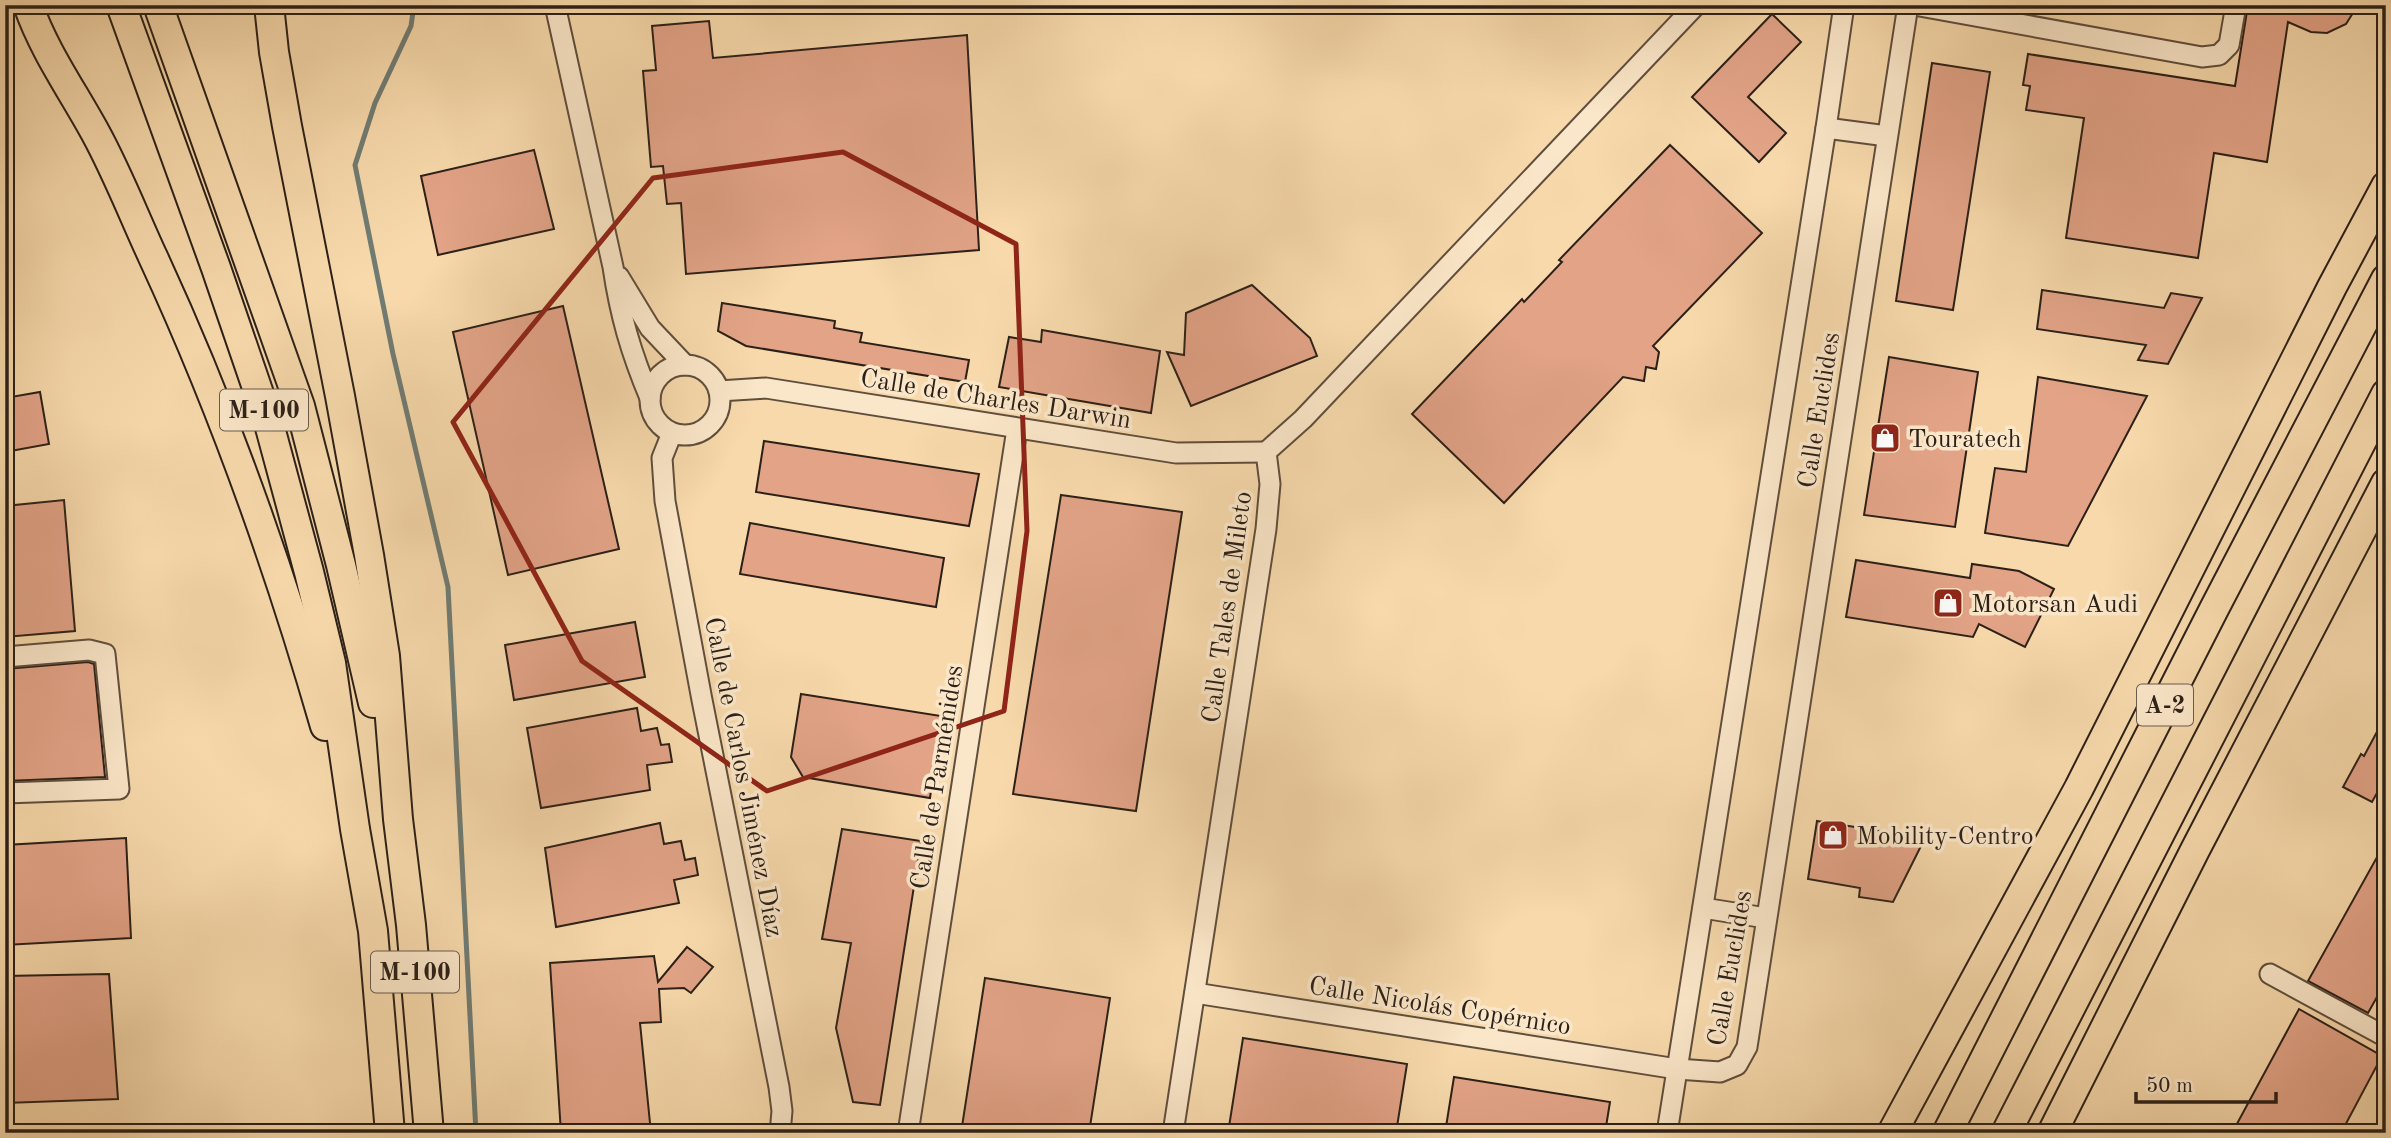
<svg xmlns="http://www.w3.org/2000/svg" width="2391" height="1138" font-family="'Old Standard TT',serif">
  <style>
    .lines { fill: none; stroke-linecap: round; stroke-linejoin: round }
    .stream { stroke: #707c73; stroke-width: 5 }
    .building { fill: #e2a387; stroke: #2c2018; stroke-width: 2 }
    .minor-casing { stroke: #5f4e3d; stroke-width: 23 }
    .highway-casing { stroke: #2c2018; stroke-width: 32 }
    .minor { stroke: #fae6c8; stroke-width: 19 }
    .highway { stroke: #f7d9ab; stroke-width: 28 }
    .marked { fill: none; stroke: #8f2418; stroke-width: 5; stroke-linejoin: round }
    .labels { text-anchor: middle; stroke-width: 7; stroke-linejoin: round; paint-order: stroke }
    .shield { fill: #fae6c8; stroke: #6a5b4d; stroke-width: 2 }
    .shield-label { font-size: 24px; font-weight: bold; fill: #2c2018 }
    .street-label { font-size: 26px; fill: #2c2018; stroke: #fae6c8 }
    .poi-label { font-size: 26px; fill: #2c2018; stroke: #fae6c8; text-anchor: start }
  </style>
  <rect width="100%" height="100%" fill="#f7d9ab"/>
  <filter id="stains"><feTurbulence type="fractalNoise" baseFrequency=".00286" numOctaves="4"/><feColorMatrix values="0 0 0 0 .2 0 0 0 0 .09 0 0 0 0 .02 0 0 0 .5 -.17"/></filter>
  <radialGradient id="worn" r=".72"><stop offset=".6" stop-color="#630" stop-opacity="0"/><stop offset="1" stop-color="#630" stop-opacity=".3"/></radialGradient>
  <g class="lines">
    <polyline class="stream" points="414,5 411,26 375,103 355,165 393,354 448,587 476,1133"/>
  </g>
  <g class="building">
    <polygon points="2248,5 2358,5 2346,24 2327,33 2311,32 2288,22 2267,162 2214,153 2198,258 2066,238 2084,118 2026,110 2030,86 2023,85 2028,54 2235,86"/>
    <polygon points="1772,14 1801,42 1748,97 1786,133 1759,162 1692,97"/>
    <polygon points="709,21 713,58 967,35 979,250 686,274 681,203 667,204 663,166 651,167 643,71 656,70 652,26"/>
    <polygon points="1932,63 1990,72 1953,310 1896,301"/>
    <polygon points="1670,145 1762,233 1653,346 1659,352 1656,369 1646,367 1644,381 1623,377 1504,503 1412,414 1522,299 1524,302 1562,262 1559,260"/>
    <polygon points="534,150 554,229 438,255 421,176"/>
    <polygon points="1252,285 1310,338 1317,356 1191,406 1167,352 1184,355 1186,313"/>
    <polygon points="2042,290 2164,308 2171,293 2202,298 2168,364 2138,360 2146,345 2037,329"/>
    <polygon points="722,303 835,321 834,328 862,333 860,342 969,360 965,382 746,346 718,331"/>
    <polygon points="563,306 619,549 508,575 453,332"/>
    <polygon points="1042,330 1160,351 1151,413 999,387 1009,337 1041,342"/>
    <polygon points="1889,357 1978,372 1955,527 1864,515"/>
    <polygon points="2038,377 2147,396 2068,546 1985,533 1995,468 2026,472"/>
    <polygon points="40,392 49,444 5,452 5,398"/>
    <polygon points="764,441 979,474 969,526 756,492"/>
    <polygon points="1061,495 1182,512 1136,811 1013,794"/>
    <polygon points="64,500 75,631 5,637 5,506"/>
    <polygon points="750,523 944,558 936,607 740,574"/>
    <polygon points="1856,560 1970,578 1972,564 2019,571 2054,589 2025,647 1979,624 1973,637 1846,617"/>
    <polygon points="635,622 645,677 514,700 505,645"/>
    <polygon points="88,662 94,664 105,777 5,781 5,669"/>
    <polygon points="801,694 941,716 930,798 803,777 791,757"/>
    <polygon points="637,708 641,731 657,728 661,745 669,744 672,762 647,765 650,790 541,808 527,728"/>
    <polygon points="2386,715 2386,777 2372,802 2343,787 2361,754 2364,756"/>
    <polygon points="1817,821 1925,838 1893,902 1859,897 1860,888 1808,879"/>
    <polygon points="660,823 664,844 681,841 685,860 695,858 698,875 674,880 679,903 556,927 545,848"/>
    <polygon points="842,829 921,841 880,1105 853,1102 836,1028 851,943 822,939"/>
    <polygon points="126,838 131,938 5,945 5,845"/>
    <polygon points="2386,841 2386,981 2368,1013 2308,981"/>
    <polygon points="687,947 713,967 691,993 684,988 659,989 661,1022 640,1023 651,1133 561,1133 550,963 654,956 658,982"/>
    <polygon points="109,974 118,1099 5,1103 5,976"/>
    <polygon points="985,978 1110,998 1089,1133 961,1133"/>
    <polygon points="2299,1009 2382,1056 2341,1133 2232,1133"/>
    <polygon points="1243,1038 1407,1064 1396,1133 1228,1133"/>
    <polygon points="1454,1077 1610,1102 1605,1133 1445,1133"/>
  </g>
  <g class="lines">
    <g class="minor-casing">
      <g id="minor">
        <path d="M555,5L613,267C620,315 631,353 650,398"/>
        <polyline points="1914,5 2202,57 2219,55 2229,45 2236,5"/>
        <polyline points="1826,128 1887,136"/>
        <polyline points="619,277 650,328 685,365"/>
        <circle cx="685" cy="400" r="35"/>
        <polyline points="719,391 766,388 1176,453 1266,452"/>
        <polyline points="672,433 662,458 665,501 702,700 779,1087 782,1111 780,1133"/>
        <polyline points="5,657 89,650 105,654 119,789 5,793"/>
        <polyline points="1703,908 1766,918"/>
        <polyline points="2270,974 2386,1037"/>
        <polyline points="1195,993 1677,1069 1720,1072 1737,1065 1747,1047 1908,5"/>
        <polyline points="908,1133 1017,429"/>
        <polyline points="1173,1133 1266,529 1270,484 1266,452 1303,419 1696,5"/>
        <polyline points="1667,1133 1826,128 1844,5"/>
      </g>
    </g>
    <g class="highway-casing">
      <g id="highway">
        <path d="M28,5C44,51 72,90 95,132C117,172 134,216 153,257C223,408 279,566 325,726"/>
        <polyline points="121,5 216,268 268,420 309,572 331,663 355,829 373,931 390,1133"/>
        <polyline points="158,5 300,406 341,565 373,703"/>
        <polyline points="269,5 274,52 287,126 340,396 369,555 385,656 398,819 411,925 429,1133"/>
        <polyline points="1892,1133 2079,788 2332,287 2386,186"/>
        <polyline points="1947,1133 2214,609 2386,279"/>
        <polyline points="2006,1133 2386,394"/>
        <polyline points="2052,1133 2195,850 2386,483"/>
      </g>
    </g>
    <use href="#minor" class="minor"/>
    <use href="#highway" class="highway"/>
  </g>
  <path class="marked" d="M843,152L1016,244L1027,531L1004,711L767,791L582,661L453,422L653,178Z"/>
  <defs>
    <g id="shop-square" transform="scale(1.575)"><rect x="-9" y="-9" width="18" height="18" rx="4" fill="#8f2418" stroke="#fae6c8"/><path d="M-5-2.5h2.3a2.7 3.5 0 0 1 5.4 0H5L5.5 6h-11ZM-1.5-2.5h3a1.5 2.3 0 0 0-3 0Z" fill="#fff"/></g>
  </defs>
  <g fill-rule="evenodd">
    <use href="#shop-square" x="1885" y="438"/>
    <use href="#shop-square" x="1948" y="603"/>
    <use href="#shop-square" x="1833" y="835"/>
  </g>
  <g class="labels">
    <g class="shield">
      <rect x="220" y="389.5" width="88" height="41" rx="5"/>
      <rect x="2137" y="684.5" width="56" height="41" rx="5"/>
      <rect x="371" y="951.5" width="88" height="41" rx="5"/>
    </g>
    <g class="shield-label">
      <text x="264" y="418">M-100</text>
      <text x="2165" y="713">A-2</text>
      <text x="415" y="980">M-100</text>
    </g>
    <g class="street-label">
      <text transform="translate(996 398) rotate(9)" y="9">Calle de Charles Darwin</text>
      <text transform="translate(1818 410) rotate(-81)" y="9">Calle Euclides</text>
      <text transform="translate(1226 607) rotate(-82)" y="9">Calle Tales de Mileto</text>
      <text transform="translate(745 777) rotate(79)" y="9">Calle de Carlos Jiménez Díaz</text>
      <text transform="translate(936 777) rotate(-81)" y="9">Calle de Parménides</text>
      <text transform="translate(1729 968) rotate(-80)" y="9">Calle Euclides</text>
      <text transform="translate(1440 1005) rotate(9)" y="9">Calle Nicolás Copérnico</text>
    </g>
    <g class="poi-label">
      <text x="1908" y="447">Touratech</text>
      <text x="1971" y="612">Motorsan Audi</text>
      <text x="1856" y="844">Mobility-Centro</text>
    </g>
  </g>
  <rect width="2391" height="1138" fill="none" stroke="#f7d9ab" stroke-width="28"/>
  <rect x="7" y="7" width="2377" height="1124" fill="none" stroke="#2c2018" stroke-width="3.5"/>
  <rect x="14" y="14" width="2363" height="1110" fill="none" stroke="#2c2018" stroke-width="2"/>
  <path d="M2136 1092v10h140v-10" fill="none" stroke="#2c2018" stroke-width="3.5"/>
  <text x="2146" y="1092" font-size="21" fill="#2c2018" stroke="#fae6c8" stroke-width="5" paint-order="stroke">50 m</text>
  <rect width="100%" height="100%" filter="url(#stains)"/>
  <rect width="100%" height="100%" fill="url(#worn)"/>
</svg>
